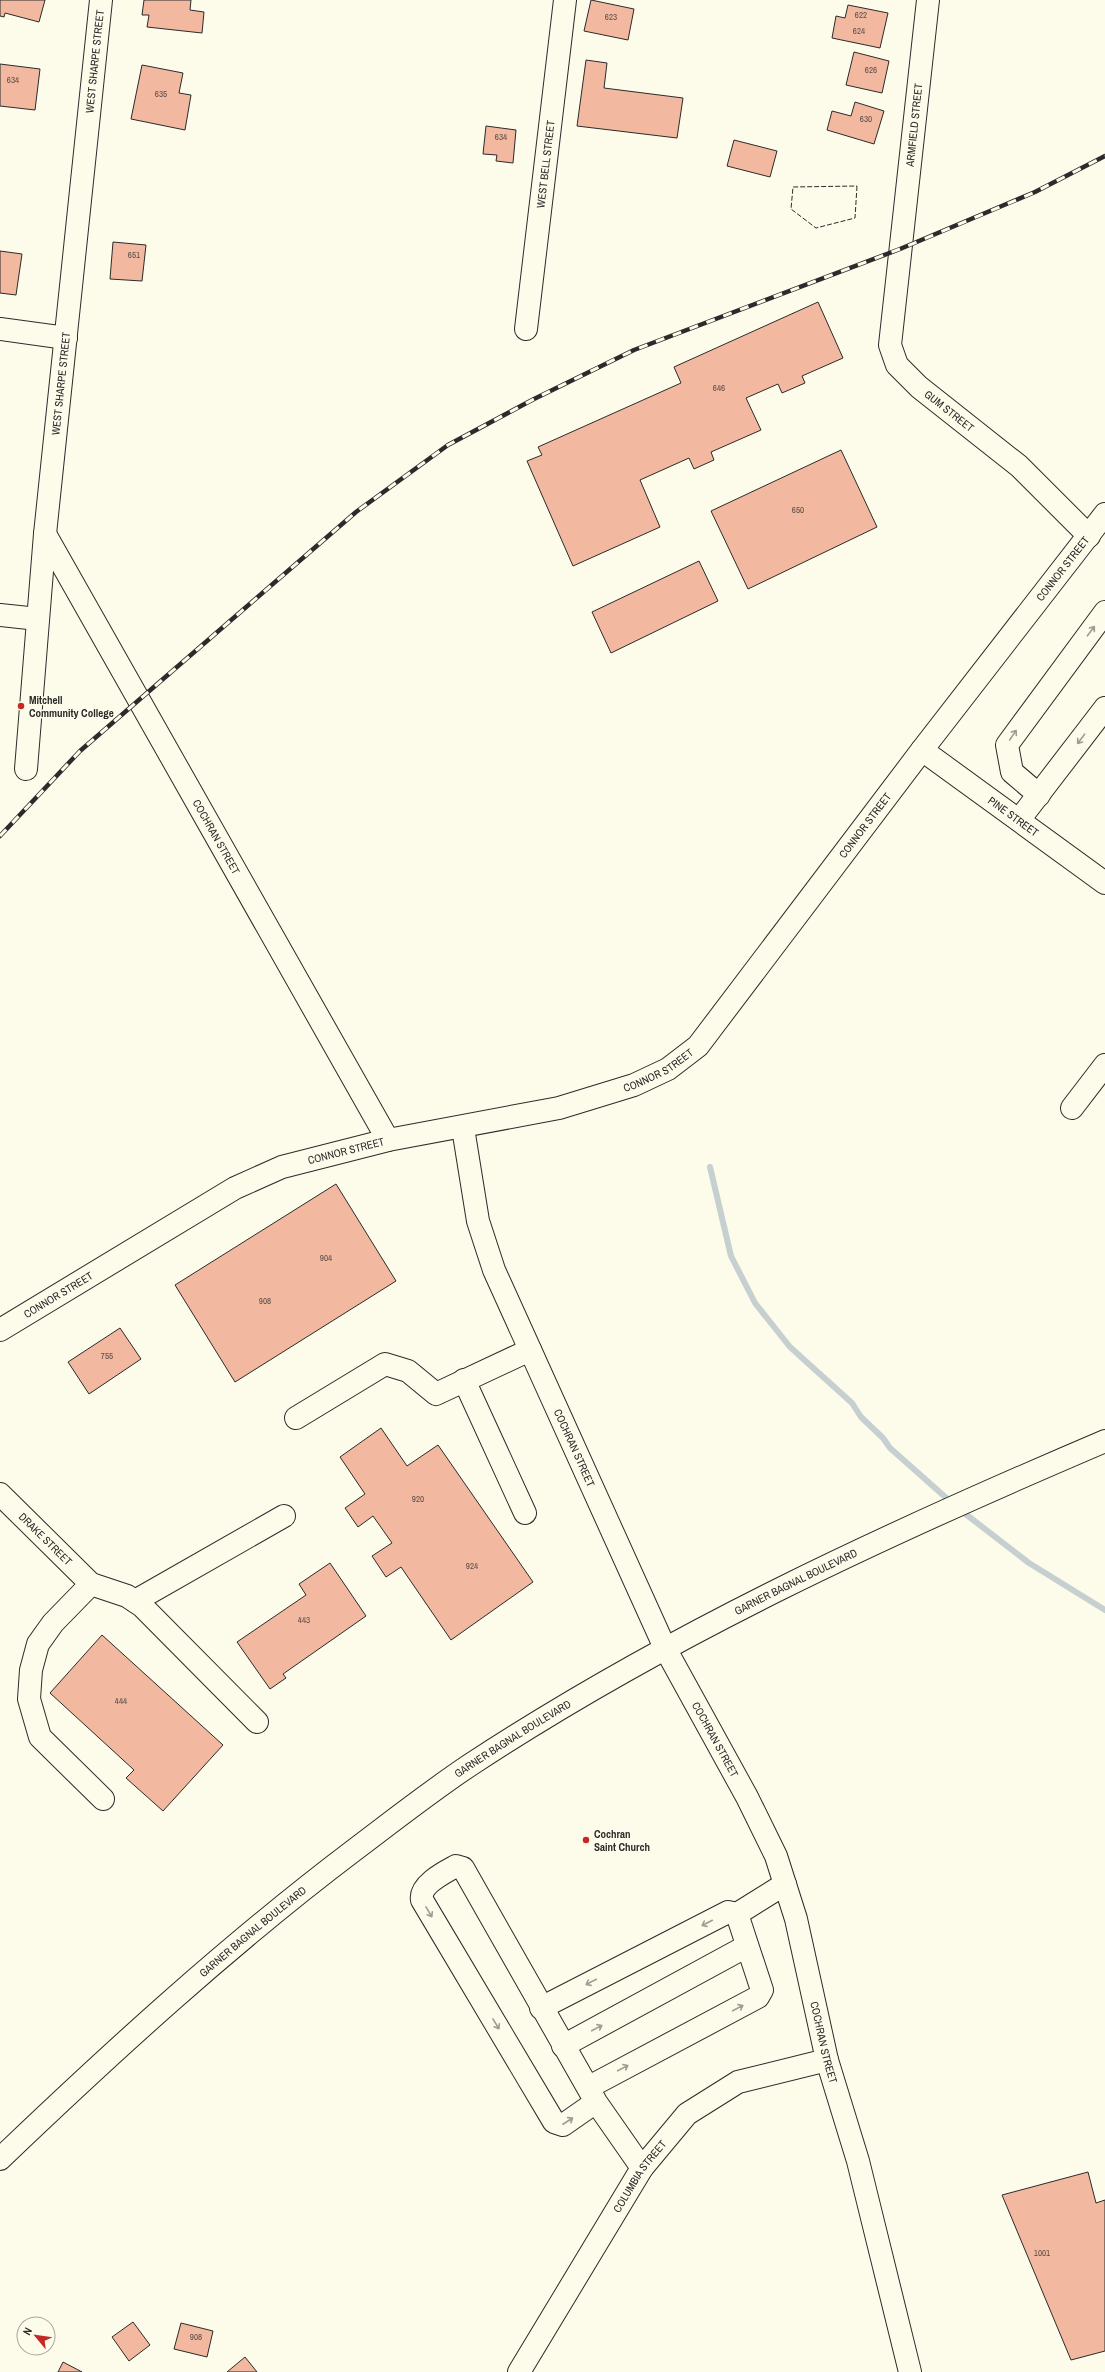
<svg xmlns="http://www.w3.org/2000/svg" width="1105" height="2372" font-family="'Archivo Narrow',sans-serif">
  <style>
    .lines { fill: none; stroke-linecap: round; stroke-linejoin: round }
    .stream { stroke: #c7d0d0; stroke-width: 6 }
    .building { fill: #f2b8a0; stroke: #2b2b2b }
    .minor-casing { stroke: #2b2b2b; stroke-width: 24 }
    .highway-casing { stroke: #2b2b2b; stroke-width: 24 }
    .minor { stroke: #fdfbea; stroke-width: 22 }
    .highway { stroke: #fdfbea; stroke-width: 22 }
    .rail-casing { stroke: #2b2b2b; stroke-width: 4.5 }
    .rail { stroke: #fdfbea; stroke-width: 3; stroke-dasharray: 9; stroke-linecap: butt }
    .fence { stroke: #2b2b2b; stroke-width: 1; stroke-dasharray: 5 2; stroke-linecap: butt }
    .oneway { stroke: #9e9d94 }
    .poi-dot { fill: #c62828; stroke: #fdfbea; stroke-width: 1.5 }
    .labels { text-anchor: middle; stroke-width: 3; stroke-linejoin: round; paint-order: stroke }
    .number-label { font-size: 9px; fill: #5d4e48 }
    .street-label { font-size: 11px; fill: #2b2b2b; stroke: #fdfbea }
    .poi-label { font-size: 11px; font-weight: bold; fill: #2b2b2b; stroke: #fdfbea; text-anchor: start }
  </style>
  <rect width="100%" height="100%" fill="#fdfbea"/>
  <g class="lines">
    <g class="stream">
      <polyline points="710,1167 731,1256 755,1303 790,1347 852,1403 861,1417 883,1438 890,1448 952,1503"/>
      <polyline points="959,1509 1029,1563 1105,1610"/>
    </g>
  </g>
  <g class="building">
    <polygon points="0,0 45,0 39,22 5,13 4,17 0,16"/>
    <polygon points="144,0 191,0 190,10 204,12 202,33 147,27 149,15 142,15"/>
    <polygon points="591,0 634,9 628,40 584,31"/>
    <polygon points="848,5 888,13 880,48 832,38 836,16 845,18"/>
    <polygon points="854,52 889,61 882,93 846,85"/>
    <polygon points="586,60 607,63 604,88 683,98 677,138 577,126"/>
    <polygon points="0,64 40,69 35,110 0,106"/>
    <polygon points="142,65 183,73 179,93 191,95 185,130 131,119"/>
    <polygon points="855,102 884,111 874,144 827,130 832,111 851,116"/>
    <polygon points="486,126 516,130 513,163 496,161 497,155 483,154"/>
    <polygon points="734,140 777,151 770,177 727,166"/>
    <polygon points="113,242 146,245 142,281 110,279"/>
    <polygon points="0,251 22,254 16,295 0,293"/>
    <polygon points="818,302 843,358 802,376 805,383 782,393 778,384 746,398 761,430 711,452 714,460 694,469 689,458 640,480 660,527 573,566 527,461 542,455 538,447 681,383 674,367"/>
    <polygon points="841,450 877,527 748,589 711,511"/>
    <polygon points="699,561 718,601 611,653 592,612"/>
    <polygon points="336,1184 396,1281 235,1382 175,1285"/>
    <polygon points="120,1328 141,1359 89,1394 68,1362"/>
    <polygon points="381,1428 407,1466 438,1445 533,1582 451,1640 401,1567 386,1577 372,1556 392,1543 373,1516 358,1527 345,1508 365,1494 340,1457"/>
    <polygon points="330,1563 366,1616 283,1674 286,1678 270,1689 237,1642 306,1595 299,1584"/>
    <polygon points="102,1635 223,1745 163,1811 126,1778 134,1770 50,1693"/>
    <polygon points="1088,2172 1096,2203 1105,2200 1105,2351 1071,2360 1002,2195"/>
    <polygon points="133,2322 150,2345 129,2361 112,2337"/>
    <polygon points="181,2323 213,2331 207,2357 174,2349"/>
    <polygon points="245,2357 257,2372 227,2372"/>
    <polygon points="63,2362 82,2372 58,2372"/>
  </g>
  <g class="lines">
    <g class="minor-casing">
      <g id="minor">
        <path id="s1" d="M928,0L890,345L897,365L919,387L1019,466L1089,536"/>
        <polyline points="0,329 66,338"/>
        <path id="s2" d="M526,329L565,0"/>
        <path id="s3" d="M45,534L388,1140"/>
        <polyline points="0,615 38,619"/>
        <path id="s4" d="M922,750L1105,883"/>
        <path id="s5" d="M26,769L45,534L101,0"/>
        <polyline points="1039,795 1012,772 1007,745 1105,612"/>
        <polyline points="1019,820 1105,708"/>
        <polyline points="1072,1108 1105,1065"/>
        <path id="s6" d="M463,1128L478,1221L494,1270L665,1648L747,1797L776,1856L796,1919L827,2060L858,2161L910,2372"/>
        <path id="s7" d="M0,1330L235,1188L282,1167L388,1140L559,1108L634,1085L668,1069L698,1046L922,750L1105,514"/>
        <polyline points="464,1380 525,1513"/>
        <polyline points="296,1418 385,1364 408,1371 436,1394 530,1350"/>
        <path id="s8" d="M0,1494L91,1584L127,1596L142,1606L257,1722"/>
        <polyline points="91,1584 53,1623 38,1644 31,1670 29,1699 40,1737 103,1799"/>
        <polyline points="135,1601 284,1516"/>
        <polyline points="737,1914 785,1884"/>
        <polyline points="541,2008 728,1912 737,1914 762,1990 758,1997 589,2087"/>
        <polyline points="563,2046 747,1946"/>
        <path d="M596,2102L563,2125L554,2122L422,1900C419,1885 445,1872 456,1866L463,1868L596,2102L642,2168"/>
        <path id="s9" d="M519,2372L642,2168L687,2114L738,2082L827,2060"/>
      </g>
    </g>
    <g class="highway-casing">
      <g id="highway">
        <path id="s10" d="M0,2159C114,2050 231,1943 357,1848C394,1820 431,1791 470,1765C669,1634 887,1534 1105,1441"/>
      </g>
    </g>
    <use href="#minor" class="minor"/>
    <use href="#highway" class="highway"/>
    <g class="rail-casing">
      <polyline id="rail" points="0,836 80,751 356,512 448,445 534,399 634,350 900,249 1035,192 1105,156"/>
    </g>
    <use href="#rail" class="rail"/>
    <polygon class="fence" points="857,186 855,218 816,228 791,209 793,187"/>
  </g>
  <defs><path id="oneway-shaft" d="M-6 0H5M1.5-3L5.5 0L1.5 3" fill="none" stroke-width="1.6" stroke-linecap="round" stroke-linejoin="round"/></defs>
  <g class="oneway">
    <use href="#oneway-shaft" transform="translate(1091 631) rotate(-53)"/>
    <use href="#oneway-shaft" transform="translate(1013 735) rotate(-56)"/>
    <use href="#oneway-shaft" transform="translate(1081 739) rotate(127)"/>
    <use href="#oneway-shaft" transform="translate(429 1912) rotate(59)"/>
    <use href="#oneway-shaft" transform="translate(707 1923) rotate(153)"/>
    <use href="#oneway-shaft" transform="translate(591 1982) rotate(153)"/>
    <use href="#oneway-shaft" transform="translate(738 2008) rotate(-28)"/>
    <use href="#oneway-shaft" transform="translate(496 2024) rotate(59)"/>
    <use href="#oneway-shaft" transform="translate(597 2028) rotate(-28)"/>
    <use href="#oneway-shaft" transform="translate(623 2068) rotate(-28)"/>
    <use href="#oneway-shaft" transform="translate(568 2121) rotate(-33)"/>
  </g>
  <g class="poi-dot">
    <circle cx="21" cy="706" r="4"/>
    <circle cx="586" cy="1840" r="4"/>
  </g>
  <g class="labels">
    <g class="number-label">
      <text x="861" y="18">622</text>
      <text x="611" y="20">623</text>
      <text x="859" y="34">624</text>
      <text x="871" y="73">626</text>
      <text x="13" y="83">634</text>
      <text x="161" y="97">635</text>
      <text x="866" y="122">630</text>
      <text x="501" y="140">634</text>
      <text x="134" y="258">651</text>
      <text x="719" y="391">646</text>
      <text x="798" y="513">650</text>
      <text x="326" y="1261">904</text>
      <text x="265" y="1304">908</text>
      <text x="107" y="1359">755</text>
      <text x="418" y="1502">920</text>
      <text x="472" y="1569">924</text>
      <text x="304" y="1623">443</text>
      <text x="121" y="1704">444</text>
      <text x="1042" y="2256">1001</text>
      <text x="196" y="2340">908</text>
    </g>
    <g class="street-label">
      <text dy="4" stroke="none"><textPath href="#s5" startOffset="711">WEST SHARPE STREET</textPath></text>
      <text transform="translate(914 125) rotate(-84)" y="4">ARMFIELD STREET</text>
      <text dy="4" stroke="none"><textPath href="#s2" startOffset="166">WEST BELL STREET</textPath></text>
      <text dy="4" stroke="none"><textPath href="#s5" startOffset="387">WEST SHARPE STREET</textPath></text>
      <text dy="4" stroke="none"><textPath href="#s1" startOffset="438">GUM STREET</textPath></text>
      <text dy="4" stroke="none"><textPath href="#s7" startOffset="1364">CONNOR STREET</textPath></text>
      <text dy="4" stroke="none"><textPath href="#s4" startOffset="113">PINE STREET</textPath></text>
      <text dy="4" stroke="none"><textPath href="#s7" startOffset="1040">CONNOR STREET</textPath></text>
      <text dy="4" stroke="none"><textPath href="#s3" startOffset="348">COCHRAN STREET</textPath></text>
      <text dy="4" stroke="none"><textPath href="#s7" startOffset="716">CONNOR STREET</textPath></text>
      <text dy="4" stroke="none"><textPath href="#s7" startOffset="392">CONNOR STREET</textPath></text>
      <text dy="4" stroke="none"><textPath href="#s7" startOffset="68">CONNOR STREET</textPath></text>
      <text dy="4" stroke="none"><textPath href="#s6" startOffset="341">COCHRAN STREET</textPath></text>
      <text dy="4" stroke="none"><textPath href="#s8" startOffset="64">DRAKE STREET</textPath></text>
      <text dy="4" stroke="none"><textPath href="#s10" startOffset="988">GARNER BAGNAL BOULEVARD</textPath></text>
      <text dy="4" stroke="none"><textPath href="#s10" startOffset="664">GARNER BAGNAL BOULEVARD</textPath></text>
      <text dy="4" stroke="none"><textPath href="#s6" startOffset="665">COCHRAN STREET</textPath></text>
      <text dy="4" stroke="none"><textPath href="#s10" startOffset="340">GARNER BAGNAL BOULEVARD</textPath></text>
      <text dy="4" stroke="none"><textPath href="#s6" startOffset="989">COCHRAN STREET</textPath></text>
      <text dy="4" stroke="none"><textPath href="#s9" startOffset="230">COLUMBIA STREET</textPath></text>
    </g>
    <g class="poi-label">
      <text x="29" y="704">Mitchell<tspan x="29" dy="13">Community College</tspan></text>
      <text x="594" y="1838">Cochran<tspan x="594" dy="13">Saint Church</tspan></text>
    </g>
  </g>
  <g transform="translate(36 2336) rotate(299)"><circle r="19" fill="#fdfbea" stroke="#a9a89e"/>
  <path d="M0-3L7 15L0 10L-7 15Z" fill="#c62828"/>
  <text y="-6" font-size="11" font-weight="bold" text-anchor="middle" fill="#2b2b2b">N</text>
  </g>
</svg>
